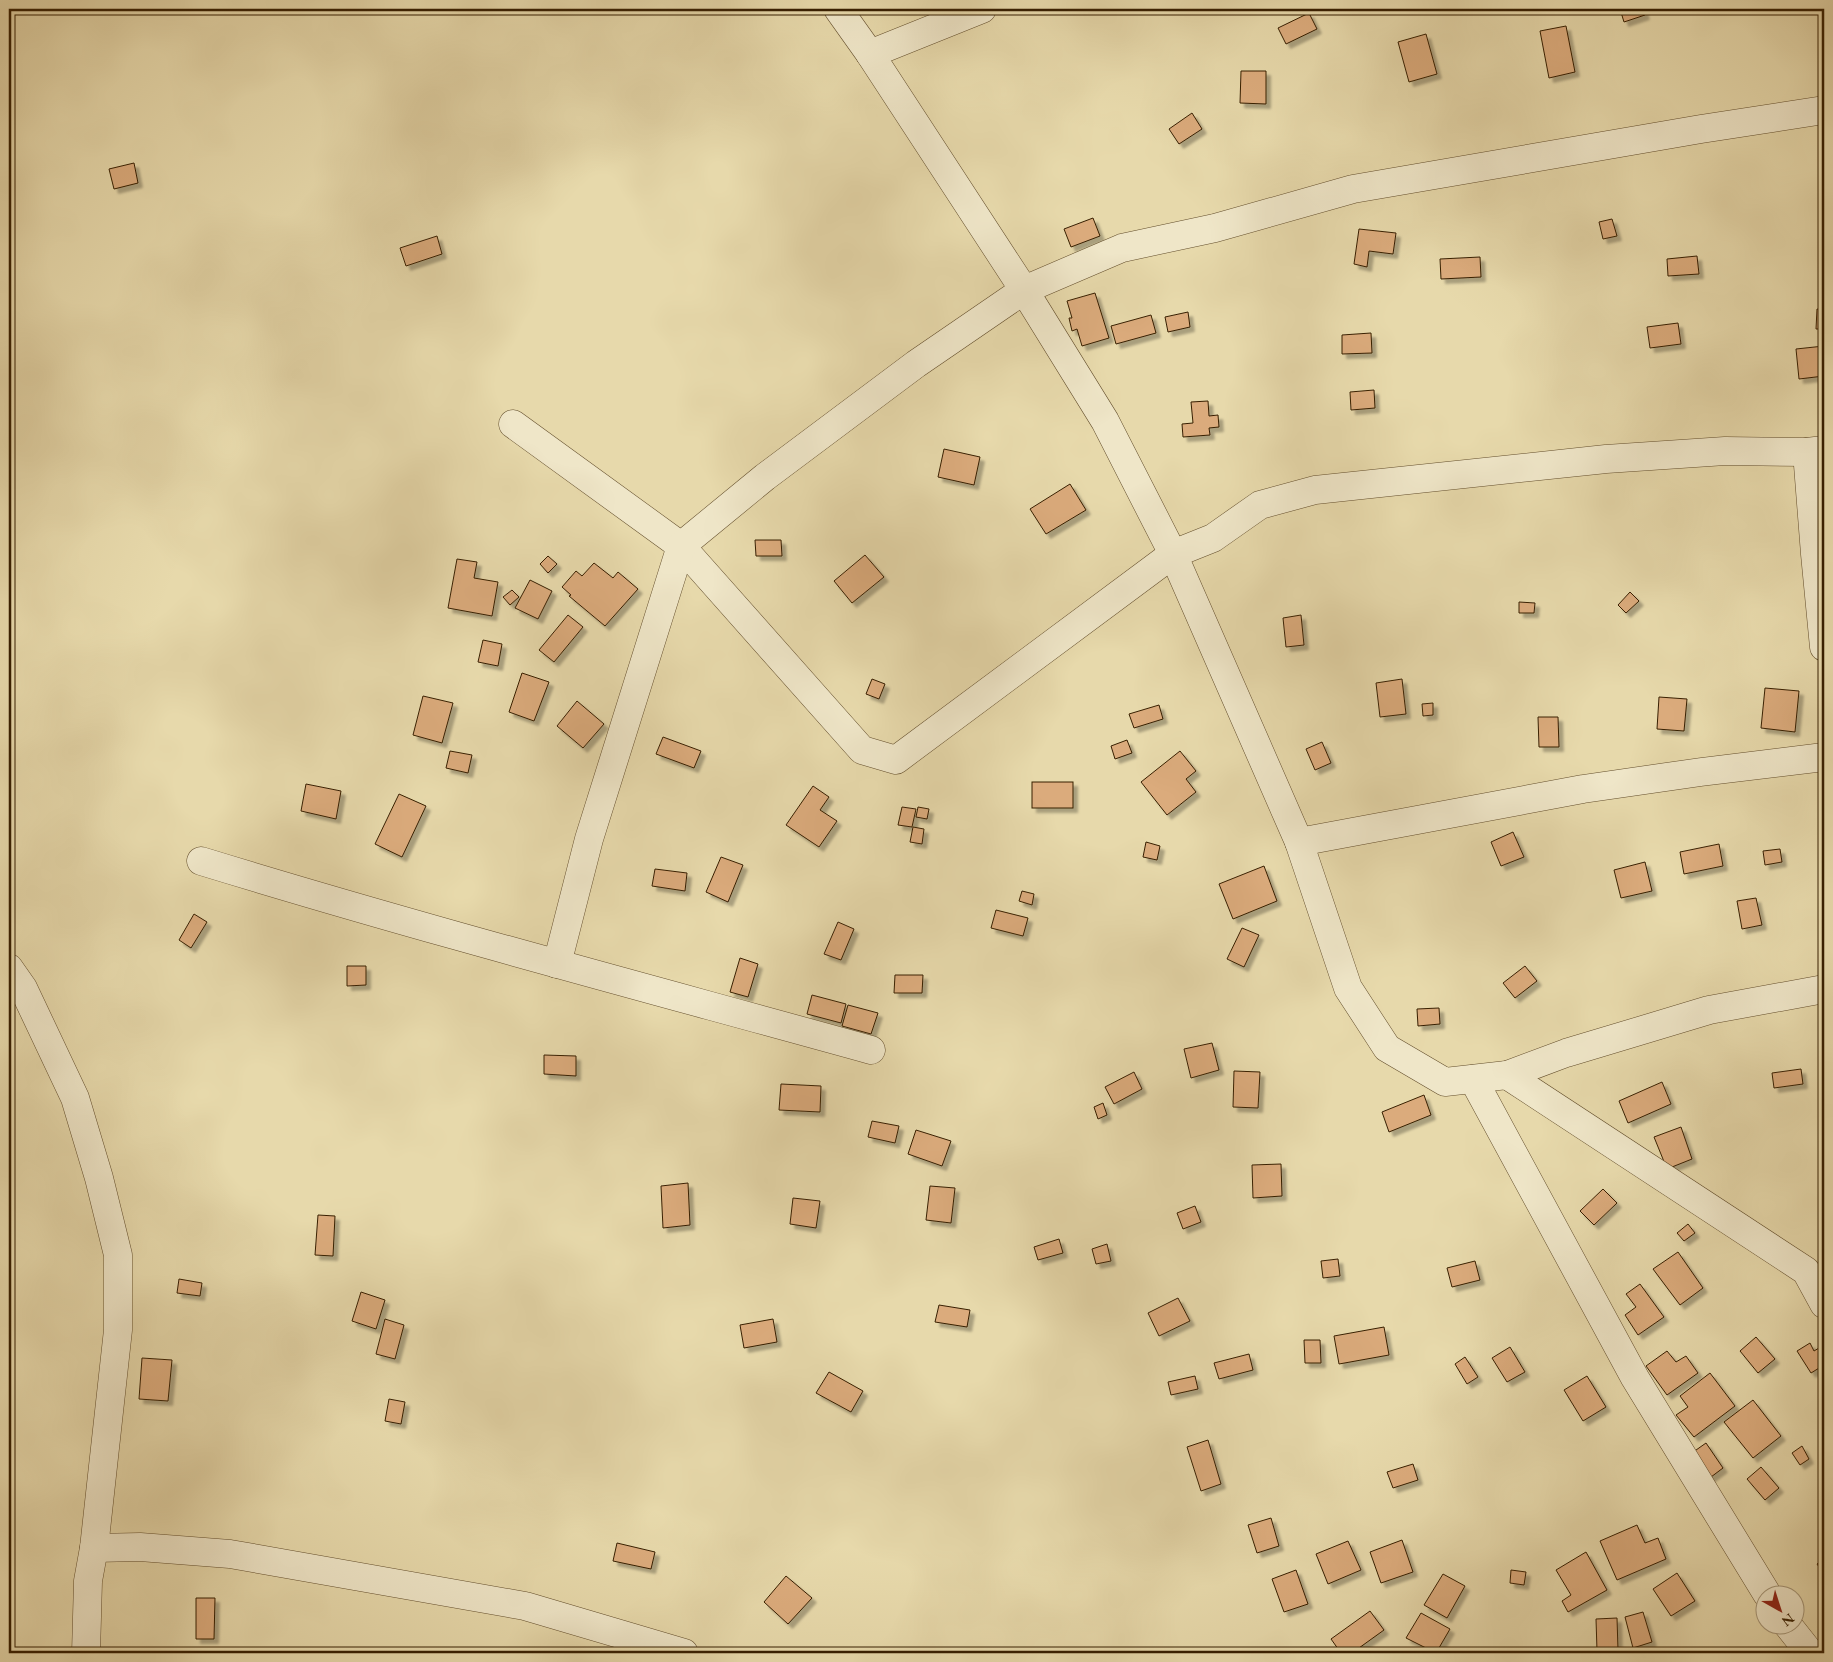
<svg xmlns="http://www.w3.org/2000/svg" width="1833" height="1662" font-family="'EB Garamond',serif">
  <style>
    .building { fill: #dbab7c; stroke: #371f01; filter: url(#shadow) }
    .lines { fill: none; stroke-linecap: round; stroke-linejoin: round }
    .minor-casing { stroke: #634e2c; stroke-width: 29 }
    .tertiary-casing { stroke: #634e2c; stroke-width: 29 }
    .minor { stroke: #efe6c8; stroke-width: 28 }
    .tertiary { stroke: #efe6c8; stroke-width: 28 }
  </style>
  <defs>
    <filter id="shadow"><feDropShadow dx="4.5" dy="4.5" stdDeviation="1" flood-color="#0004"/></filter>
  </defs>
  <rect width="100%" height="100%" fill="#e7d9ab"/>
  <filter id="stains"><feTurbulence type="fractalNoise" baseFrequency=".004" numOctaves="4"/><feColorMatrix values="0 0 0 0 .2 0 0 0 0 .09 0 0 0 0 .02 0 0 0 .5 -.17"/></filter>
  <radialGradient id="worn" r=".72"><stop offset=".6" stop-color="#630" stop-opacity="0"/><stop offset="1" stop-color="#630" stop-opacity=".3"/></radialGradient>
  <g class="building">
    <polygon points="1620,9 1643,9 1645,15 1624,22"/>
    <polygon points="1309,13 1317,29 1286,44 1278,28"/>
    <polygon points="1566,26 1575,72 1549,78 1540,31"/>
    <polygon points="1426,34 1437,74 1409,82 1398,42"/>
    <polygon points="1241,71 1266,71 1266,104 1240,103"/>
    <polygon points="1192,113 1202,129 1179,144 1169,129"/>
    <polygon points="134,163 138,183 114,189 109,169"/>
    <polygon points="1093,218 1100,236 1071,247 1064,229"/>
    <polygon points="1612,219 1617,236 1603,239 1599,222"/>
    <polygon points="1359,229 1396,233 1393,254 1369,251 1367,267 1354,264"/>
    <polygon points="437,236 442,254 406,266 400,248"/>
    <polygon points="1697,256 1699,274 1668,276 1667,259"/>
    <polygon points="1480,257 1481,277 1441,279 1440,259"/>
    <polygon points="1095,293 1109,338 1082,346 1077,329 1072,331 1069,318 1072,318 1067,301"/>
    <polygon points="1817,309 1824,310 1824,329 1816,329"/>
    <polygon points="1188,312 1190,327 1168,332 1165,317"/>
    <polygon points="1151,315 1156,333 1116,344 1111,326"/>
    <polygon points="1678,323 1681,344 1650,348 1647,327"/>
    <polygon points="1371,333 1372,353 1342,354 1342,335"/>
    <polygon points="1824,346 1824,376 1799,379 1796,349"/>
    <polygon points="1374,390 1375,408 1351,410 1350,392"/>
    <polygon points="1208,401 1209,416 1218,415 1219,427 1209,428 1210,435 1183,437 1182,424 1193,423 1191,402"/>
    <polygon points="944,449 980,457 974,485 938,477"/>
    <polygon points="1070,484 1086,510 1046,534 1030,509"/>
    <polygon points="755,540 781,540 782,556 756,556"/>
    <polygon points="865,555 884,577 852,603 834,581"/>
    <polygon points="548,556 557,564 548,573 540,564"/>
    <polygon points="457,559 477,562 474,578 498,582 492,616 448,608"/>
    <polygon points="594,563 613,578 618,572 638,589 605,626 569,596 571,595 562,587 576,571 582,576"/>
    <polygon points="530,580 552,591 538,619 515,608"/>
    <polygon points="512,590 519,597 510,605 503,597"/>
    <polygon points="1630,592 1639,601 1626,613 1618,605"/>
    <polygon points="1519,602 1535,603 1534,613 1519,613"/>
    <polygon points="568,615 583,627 554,662 539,650"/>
    <polygon points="1301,615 1304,645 1286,647 1283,618"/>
    <polygon points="483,640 502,644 498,666 478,662"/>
    <polygon points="522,673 549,682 534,721 509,712"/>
    <polygon points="872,679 885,684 879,699 866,694"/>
    <polygon points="1402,679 1406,714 1380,717 1376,683"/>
    <polygon points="1765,688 1799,691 1795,732 1761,728"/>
    <polygon points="423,696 453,703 442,743 413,735"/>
    <polygon points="1659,697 1687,699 1684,731 1657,729"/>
    <polygon points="577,701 604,724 583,748 557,726"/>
    <polygon points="1433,703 1433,715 1423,716 1422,704"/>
    <polygon points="1159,705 1163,719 1134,728 1129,714"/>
    <polygon points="1538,717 1558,717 1559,747 1539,747"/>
    <polygon points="663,737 701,751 694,768 656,754"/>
    <polygon points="1127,740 1132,753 1115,759 1111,746"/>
    <polygon points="1322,742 1331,763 1315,770 1306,749"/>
    <polygon points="450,751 472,755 468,773 446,768"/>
    <polygon points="1180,751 1196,771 1186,779 1196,792 1167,815 1141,782"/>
    <rect x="1032" y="782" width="41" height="26"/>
    <polygon points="306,784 341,791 336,819 301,811"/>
    <polygon points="813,786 829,797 820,810 837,821 819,847 786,825"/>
    <polygon points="399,794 426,806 402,857 375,844"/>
    <polygon points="902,807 916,809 912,827 898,825"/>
    <polygon points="918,807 929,809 927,819 916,817"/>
    <polygon points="913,827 924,829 922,844 910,842"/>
    <polygon points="1513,832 1524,857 1501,866 1491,842"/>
    <polygon points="1146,842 1160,846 1157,860 1143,857"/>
    <polygon points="1719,844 1723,866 1684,874 1680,852"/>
    <polygon points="1780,849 1782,862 1765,865 1763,851"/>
    <polygon points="721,857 743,865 728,902 706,892"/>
    <polygon points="1645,862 1652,891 1621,898 1614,870"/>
    <polygon points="1264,866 1277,901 1233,919 1219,884"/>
    <polygon points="655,869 687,873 685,891 652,886"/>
    <polygon points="1022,891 1034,894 1032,905 1019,901"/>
    <polygon points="1756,898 1762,925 1742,929 1737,901"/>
    <polygon points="996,910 1028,918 1023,936 991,928"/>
    <polygon points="194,914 207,922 191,948 179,940"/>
    <polygon points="838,922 854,929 841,960 824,954"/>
    <polygon points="1242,928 1259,935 1244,967 1227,959"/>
    <polygon points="740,958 758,964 748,997 730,992"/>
    <polygon points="347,966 366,966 366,985 347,986"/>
    <polygon points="1525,966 1537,981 1515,998 1503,983"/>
    <polygon points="895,975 923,975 922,993 894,993"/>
    <polygon points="812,995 846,1004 841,1023 807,1014"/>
    <polygon points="848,1005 878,1013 871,1034 842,1026"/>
    <polygon points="1439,1008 1440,1024 1418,1026 1417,1009"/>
    <polygon points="1212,1043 1219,1070 1191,1078 1184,1049"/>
    <polygon points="544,1055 576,1056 576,1076 544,1074"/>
    <polygon points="1801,1069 1803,1084 1774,1088 1772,1073"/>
    <polygon points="1234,1071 1260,1072 1258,1108 1233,1107"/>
    <polygon points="1134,1072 1142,1089 1114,1104 1105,1087"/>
    <polygon points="1662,1082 1671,1104 1628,1123 1619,1101"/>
    <polygon points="781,1084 821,1086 820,1112 779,1110"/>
    <polygon points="1424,1095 1431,1115 1389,1132 1382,1112"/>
    <polygon points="1103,1103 1107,1115 1098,1119 1094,1107"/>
    <polygon points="872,1121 899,1126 895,1143 868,1137"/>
    <polygon points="1681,1127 1692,1159 1667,1169 1654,1137"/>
    <polygon points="916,1130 951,1141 942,1166 908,1154"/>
    <polygon points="1281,1164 1282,1196 1253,1198 1252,1165"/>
    <polygon points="688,1183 690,1225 663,1228 661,1186"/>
    <polygon points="930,1186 955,1188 951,1223 926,1220"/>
    <polygon points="1603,1189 1617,1203 1594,1225 1580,1211"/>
    <polygon points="793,1198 820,1201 816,1228 790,1224"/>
    <polygon points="1195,1206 1201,1222 1183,1229 1177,1213"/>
    <polygon points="318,1215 335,1216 333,1256 315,1255"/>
    <polygon points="1688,1224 1695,1233 1684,1241 1677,1233"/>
    <polygon points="1059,1239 1063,1253 1038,1260 1034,1247"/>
    <polygon points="1107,1244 1111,1261 1096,1264 1092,1249"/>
    <polygon points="1678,1252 1703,1288 1680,1305 1653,1269"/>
    <polygon points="1338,1259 1340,1276 1323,1278 1321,1261"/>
    <polygon points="1475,1261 1480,1280 1452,1287 1447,1268"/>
    <polygon points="179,1279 202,1283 200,1296 177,1293"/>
    <polygon points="1640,1284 1664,1317 1638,1335 1625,1315 1636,1307 1626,1294"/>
    <polygon points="361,1292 385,1300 376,1329 352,1321"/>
    <polygon points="1178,1298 1190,1321 1159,1336 1148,1313"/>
    <polygon points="939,1305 970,1310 967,1327 935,1322"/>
    <polygon points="385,1319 404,1325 395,1359 376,1354"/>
    <polygon points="773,1319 777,1342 744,1348 740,1325"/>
    <polygon points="1384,1327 1389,1355 1339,1364 1334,1336"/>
    <polygon points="1756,1337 1775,1359 1758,1373 1740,1351"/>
    <polygon points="1304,1340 1320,1340 1321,1363 1305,1363"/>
    <polygon points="1810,1343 1814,1351 1824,1345 1824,1365 1811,1373 1797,1351"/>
    <polygon points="1510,1347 1525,1372 1507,1382 1492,1358"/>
    <polygon points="1667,1351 1676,1362 1686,1356 1698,1373 1667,1395 1646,1366"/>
    <polygon points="1249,1354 1253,1370 1219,1379 1214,1363"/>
    <polygon points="1465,1357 1478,1377 1467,1384 1455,1364"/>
    <polygon points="142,1358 172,1360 168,1401 139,1399"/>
    <polygon points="829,1372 863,1391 851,1412 816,1393"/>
    <polygon points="1710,1373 1735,1406 1694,1437 1676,1415 1688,1407 1680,1396"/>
    <polygon points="1195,1376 1198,1389 1171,1395 1168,1382"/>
    <polygon points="1587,1376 1606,1407 1583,1421 1564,1390"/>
    <polygon points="389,1399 405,1402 401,1424 385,1421"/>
    <polygon points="1753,1400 1781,1436 1753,1458 1724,1422"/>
    <polygon points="1208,1440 1221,1484 1201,1491 1187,1447"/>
    <polygon points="1706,1443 1723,1468 1707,1480 1689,1455"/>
    <polygon points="1802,1446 1809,1459 1800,1465 1792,1453"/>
    <polygon points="1413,1464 1418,1480 1393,1488 1387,1472"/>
    <polygon points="1761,1467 1779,1488 1765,1500 1747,1479"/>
    <polygon points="1271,1518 1279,1546 1257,1553 1248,1525"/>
    <polygon points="1637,1525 1645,1543 1658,1538 1666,1559 1617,1580 1600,1541"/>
    <polygon points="1402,1540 1413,1572 1381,1583 1370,1552"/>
    <polygon points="1348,1541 1361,1570 1328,1584 1316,1554"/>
    <polygon points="617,1543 655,1552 651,1569 613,1561"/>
    <polygon points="1586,1552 1607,1590 1568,1612 1562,1601 1571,1595 1556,1570"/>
    <polygon points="1824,1559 1824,1574 1817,1564"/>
    <polygon points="1296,1570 1308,1604 1284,1612 1272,1579"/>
    <polygon points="1511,1570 1526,1572 1524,1585 1510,1583"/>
    <polygon points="1677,1573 1695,1601 1671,1616 1653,1589"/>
    <polygon points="1443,1574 1465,1586 1447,1618 1424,1605"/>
    <polygon points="786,1576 812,1598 788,1624 764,1602"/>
    <polygon points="196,1598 215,1598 214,1639 196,1639"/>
    <polygon points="1370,1611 1384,1630 1352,1653 1341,1653 1331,1639"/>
    <polygon points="1643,1612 1652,1642 1633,1648 1625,1617"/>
    <polygon points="1421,1613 1450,1629 1436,1653 1406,1638"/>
    <polygon points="1617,1618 1618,1650 1597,1651 1596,1619"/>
  </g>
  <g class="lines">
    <g class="minor-casing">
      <g id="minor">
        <polyline points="838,9 870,54 1024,290 1105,421 1173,554 1299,842 1348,988 1387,1048 1445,1082 1507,1075 1566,1053 1709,1010 1824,989"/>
        <polyline points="870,54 982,9"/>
        <polyline points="513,424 681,546 862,750 896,760 1173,554 1213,538 1260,505 1315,490 1606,459 1725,451 1807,452 1824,450"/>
        <polyline points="1807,452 1815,554 1824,647"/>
        <polyline points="1299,842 1583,789 1701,772 1824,757"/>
        <path d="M201,861C423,929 647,988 871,1050"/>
        <polyline points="557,964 589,839 681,546 765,477 916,364 1024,290 1122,248 1215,228 1353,189 1701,129 1824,110"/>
        <polyline points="1507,1075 1806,1271 1824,1304"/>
        <polyline points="1473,1079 1635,1378 1767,1594"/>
        <polyline points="94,1548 140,1547 230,1554 525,1606 684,1653"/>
        <polyline points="1787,1624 1810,1653"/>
      </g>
    </g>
    <g class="tertiary-casing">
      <polyline id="tertiary" points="9,968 23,988 75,1098 99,1178 118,1255 118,1330 94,1548 88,1581 86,1653"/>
    </g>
    <use href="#minor" class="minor"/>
    <use href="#tertiary" class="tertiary"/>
  </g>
  <rect width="1833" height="1662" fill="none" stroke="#e7d9ab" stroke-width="30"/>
  <rect x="10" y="10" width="1813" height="1642" fill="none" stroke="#371f01" stroke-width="2.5"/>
  <rect x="15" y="15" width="1803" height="1632" fill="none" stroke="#371f01"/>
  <g transform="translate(1780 1610) rotate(141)"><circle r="24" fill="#efe6c8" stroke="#a59678"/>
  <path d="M0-4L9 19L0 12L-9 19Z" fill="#8f2418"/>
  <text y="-8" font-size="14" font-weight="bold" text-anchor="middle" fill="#371f01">N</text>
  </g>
  <rect width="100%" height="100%" filter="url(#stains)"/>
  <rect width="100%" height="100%" fill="url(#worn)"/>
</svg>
